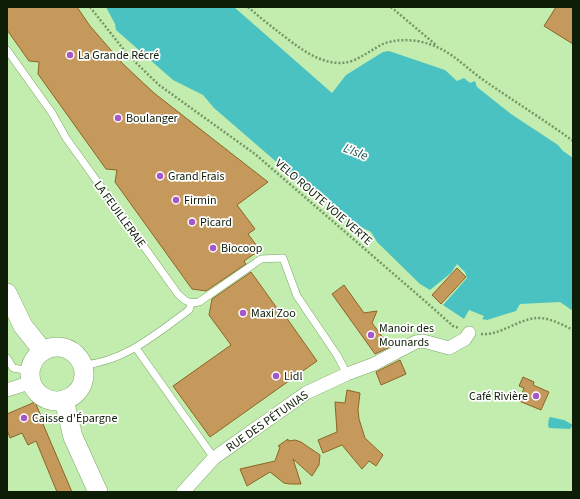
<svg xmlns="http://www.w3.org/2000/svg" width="580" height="499" font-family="'Source Sans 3',sans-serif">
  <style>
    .water { fill: #4bc2c2 }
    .building { fill: #c4995b; stroke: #8d6524 }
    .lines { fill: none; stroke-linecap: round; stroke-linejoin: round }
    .lane-casing { stroke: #7da569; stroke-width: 8 }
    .street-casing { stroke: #7da569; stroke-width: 14 }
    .secondary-casing { stroke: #7da569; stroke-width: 20 }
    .path { stroke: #769567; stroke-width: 2.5; stroke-dasharray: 2 2; stroke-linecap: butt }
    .lane { stroke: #fff; stroke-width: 7 }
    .street { stroke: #fff; stroke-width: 13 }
    .secondary { stroke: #fff; stroke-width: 19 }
    .poi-dot { fill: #a857c8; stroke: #fff; stroke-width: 1.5 }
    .labels { text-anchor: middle; stroke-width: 3.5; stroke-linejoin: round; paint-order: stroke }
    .poi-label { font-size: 12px; fill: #0e1d06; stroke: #fff; text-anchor: start }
    .street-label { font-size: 12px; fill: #0e1d06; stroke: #fff }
    .water-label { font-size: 13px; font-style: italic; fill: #245757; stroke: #fff }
  </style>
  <rect width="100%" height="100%" fill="#c3edae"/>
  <g class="water">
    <polygon points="106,7 234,7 332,93 346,75 383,52 389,51 445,70 457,81 464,78 470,83 475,81 477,87 511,114 558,145 563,151 573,158 573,311 560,302 520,304 516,311 487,320 482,319 484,316 469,310 464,319 443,305 467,278 465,272 457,264 451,273 430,290 420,284 377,242 371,232 347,220 330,205 320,191 305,186 288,172 214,108 203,95 173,80 116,30 115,24"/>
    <polygon points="550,417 564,420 573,425 570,429 549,428 548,425 549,418"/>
  </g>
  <g class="building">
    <polygon points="7,7 77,7 90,26 123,64 154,93 268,182 237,205 255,229 248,234 260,250 244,261 246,264 206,291 192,289 115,182 117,170 106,169 38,74 39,62 29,61 7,30"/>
    <polygon points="556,7 573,7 573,44 544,26"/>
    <polygon points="457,268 466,277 441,304 432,295"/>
    <polygon points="251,272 279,311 281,310 317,361 210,437 173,386 231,345 209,315 212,299"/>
    <polygon points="344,285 364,313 377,311 372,323 390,347 375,354 332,294"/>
    <polygon points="400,360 406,374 381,385 376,372"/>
    <polygon points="523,377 534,382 533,385 549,392 541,410 519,401 524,388 519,386"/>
    <polygon points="347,390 360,393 358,410 359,419 365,438 383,455 376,466 369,461 362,469 342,445 323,453 318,440 337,432 335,402 345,403"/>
    <polygon points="35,402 44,423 43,424 72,492 57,492 36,441 28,445 22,433 10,438 7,430 7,414"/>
    <polygon points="288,439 288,441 295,440 301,442 320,455 319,465 312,476 293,459 301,484 290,484 284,483 270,472 247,486 240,469 275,461 280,447 278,446"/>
  </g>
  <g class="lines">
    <g class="lane-casing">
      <g id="lane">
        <path d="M7,50L52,113L66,138L178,294C185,301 189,304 199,302L261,259L283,258L297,296L337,355L347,374"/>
        <polyline points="136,348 214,458"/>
        <polyline points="7,358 13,368 30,371"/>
        <path d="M83,365C124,362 156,334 189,310L191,304"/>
      </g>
    </g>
    <g class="street-casing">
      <g id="street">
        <polyline points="7,390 32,382"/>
        <polyline points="183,492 214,458 306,393 347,374 374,364 416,342 423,341 449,348 465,339 469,333"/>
      </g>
    </g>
    <g class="secondary-casing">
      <g id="secondary">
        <polyline points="7,293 23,326 43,351"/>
        <circle cx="57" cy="374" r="27"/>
        <polyline points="64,400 73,437 98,492"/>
      </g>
    </g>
    <g class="path">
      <polyline points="90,7 128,55 159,85 255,154 426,302 453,326 459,328"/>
      <path d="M248,7C257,15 267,23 276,30C297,46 324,70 352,61C362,57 370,51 379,46C393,38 415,39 429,44C451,51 464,66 482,79C512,100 543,119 573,141"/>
      <polyline points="391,7 436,45"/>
      <path d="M481,334C502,336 519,317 541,318C552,319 563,325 573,330"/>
    </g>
    <use href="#lane" class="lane"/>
    <use href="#street" class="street"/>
    <use href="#secondary" class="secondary"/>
  </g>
  <g class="poi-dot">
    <circle cx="70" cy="55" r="4"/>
    <circle cx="118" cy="118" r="4"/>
    <circle cx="160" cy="176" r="4"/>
    <circle cx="176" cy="200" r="4"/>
    <circle cx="192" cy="222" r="4"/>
    <circle cx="213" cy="248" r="4"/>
    <circle cx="243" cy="313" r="4"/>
    <circle cx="371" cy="335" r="4"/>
    <circle cx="276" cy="376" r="4"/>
    <circle cx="536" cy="396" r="4"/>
    <circle cx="24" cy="418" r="4"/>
  </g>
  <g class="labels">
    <g class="poi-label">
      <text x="78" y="59">La Grande Récré</text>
      <text x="126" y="122">Boulanger</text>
      <text x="168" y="180">Grand Frais</text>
      <text x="184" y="204">Firmin</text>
      <text x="200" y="226">Picard</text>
      <text x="221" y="252">Biocoop</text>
      <text x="251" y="317">Maxi Zoo</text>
      <text x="379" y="332">Manoir des<tspan x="379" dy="14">Mounards</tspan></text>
      <text x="284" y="380">Lidl</text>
      <text x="528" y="400" text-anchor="end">Café Rivière</text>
      <text x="32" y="422">Caisse d'Épargne</text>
    </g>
    <g class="street-label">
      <text transform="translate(324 202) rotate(41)" y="4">VELO ROUTE VOIE VERTE</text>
      <text transform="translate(120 214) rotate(54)" y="4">LA FEUILLERAIE</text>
      <text transform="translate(267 421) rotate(-35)" y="4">RUE DES PÉTUNIAS</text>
    </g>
    <g class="water-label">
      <text transform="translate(356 151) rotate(22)" y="5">L'Isle</text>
    </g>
  </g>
  <rect width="580" height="499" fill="none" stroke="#0e1d06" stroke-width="16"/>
</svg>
